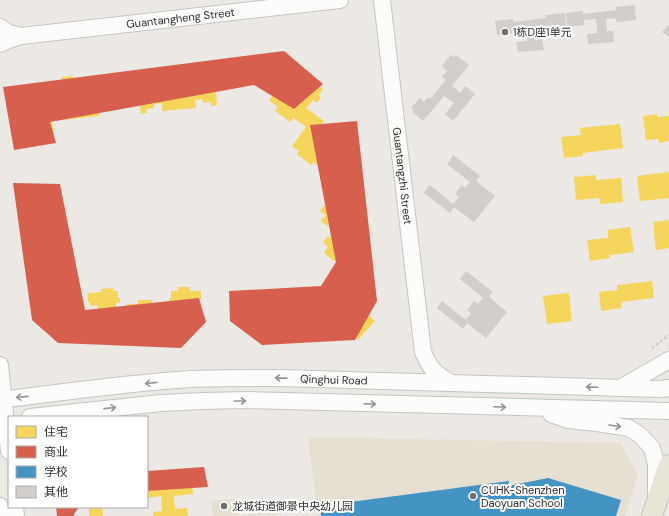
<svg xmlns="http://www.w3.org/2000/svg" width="669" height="516" font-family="'DM Sans','Noto Sans SC',sans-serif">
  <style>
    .education { fill: #e6e0d3 }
    .homes { fill: #f6d55c }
    .shops { fill: #d6604d }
    .schools { fill: #4393c3 }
    .building { fill: #d1cecb }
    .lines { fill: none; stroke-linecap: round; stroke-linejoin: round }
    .minor-casing { stroke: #c5c4c5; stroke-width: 18 }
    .major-casing { stroke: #c6c5c4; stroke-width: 22 }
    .path { stroke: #c9c9c8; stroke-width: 2; stroke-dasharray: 3 2; stroke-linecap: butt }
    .minor { stroke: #fcfcfb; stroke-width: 16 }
    .major { stroke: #e8e4d6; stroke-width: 20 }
    .oneway { stroke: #959594 }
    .poi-dot { fill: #706f6e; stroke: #fff; stroke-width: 1.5 }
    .labels { text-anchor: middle; stroke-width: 4; stroke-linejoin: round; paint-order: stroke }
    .street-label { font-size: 11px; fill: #2e2e2e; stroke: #fff }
    .poi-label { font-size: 11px; fill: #2e2e2e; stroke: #fff; text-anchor: start }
  </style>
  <rect width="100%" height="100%" fill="#ece8e4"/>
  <g class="education">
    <polygon points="308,437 620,443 638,475 625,516 318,516"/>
    <polygon points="235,498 237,516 276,511 277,516 213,516 211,501"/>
  </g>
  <g class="homes">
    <polygon points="212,64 213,67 224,66 225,76 222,76 223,82 211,83 213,92 216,92 217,105 211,106 211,102 203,103 202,99 195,100 196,108 162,111 162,103 154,104 154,108 146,109 147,113 141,114 139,100 143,100 142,91 130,92 130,86 127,86 126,77 137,75 137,72 143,72 144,80 160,78 161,93 193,89 191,75 207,73 206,65"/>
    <polygon points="286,68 300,78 296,83 305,89 311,80 323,89 319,95 321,97 317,103 313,100 306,108 324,121 320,126 329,132 336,123 342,128 337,134 346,140 341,146 337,143 334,147 337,150 323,169 313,162 311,165 297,154 299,151 292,146 306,127 293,118 290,122 275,111 278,107 269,100 283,82 278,79"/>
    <polygon points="73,76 74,87 85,86 84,77 95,76 95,78 105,77 106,86 102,86 103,91 97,91 97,95 94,95 95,105 98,105 99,116 52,121 54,137 41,139 41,143 28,144 27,136 23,136 22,129 26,128 25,124 28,124 28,121 22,122 21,118 17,119 16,110 20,110 19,106 23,105 22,102 28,101 30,112 42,110 41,105 49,103 50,105 57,104 57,109 65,108 64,102 75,100 74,95 71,96 70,91 61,93 60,85 63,84 62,77"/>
    <polygon points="657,114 657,117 669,116 669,141 659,143 658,139 646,140 643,116"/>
    <polygon points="620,124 623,148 583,153 583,156 564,158 561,137 581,135 580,128"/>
    <polygon points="669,172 669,198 640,201 637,176"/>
    <polygon points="596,175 596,180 621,178 623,202 600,204 599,198 576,200 574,177"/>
    <polygon points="20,188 27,188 28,196 59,193 68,276 48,278 48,283 46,283 46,287 40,288 40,290 32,291 31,284 28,284 27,275 39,273 38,260 53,258 49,226 45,226 46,229 39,230 39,226 29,227 28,218 25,218 23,204 19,205 19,199 21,199"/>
    <polygon points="337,195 343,201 345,200 348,203 346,205 353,211 358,205 363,209 360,212 366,218 359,227 352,221 349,225 350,233 354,237 359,230 368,238 363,244 366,247 362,252 356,247 350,253 353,256 350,259 349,258 343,265 337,260 335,262 324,253 328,247 323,242 328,236 330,238 333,234 332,227 329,225 327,226 321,221 326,215 320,211 329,200 332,201"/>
    <polygon points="669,220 669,248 656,250 653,222"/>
    <polygon points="630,227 634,252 610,255 610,258 590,261 587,240 608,238 608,230"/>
    <polygon points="363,281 374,292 359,309 364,314 367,311 369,313 368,314 375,321 358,340 347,329 342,330 342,338 329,339 329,325 337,325 336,317 318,317 318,313 303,314 303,318 285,318 286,326 294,326 294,340 281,340 281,332 275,332 265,343 247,325 254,318 252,317 254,315 257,318 262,312 262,308 256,308 256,304 254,305 254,295 267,295 266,291 278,291 278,294 283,294 284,300 286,300 286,306 281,306 281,311 293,310 293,307 304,306 304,303 317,302 317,306 328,306 328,309 337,309 333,305 344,293 348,297"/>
    <polygon points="652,281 654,298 621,302 622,308 601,311 599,292 617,290 617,285"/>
    <polygon points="178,287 190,287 190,291 201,291 201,299 198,299 198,303 193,303 193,307 206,319 191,336 181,328 184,324 180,324 180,328 175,328 175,336 164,336 164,327 161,327 160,322 166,322 166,316 152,316 152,311 138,311 138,315 120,315 120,324 128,324 128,337 115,338 115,329 110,329 99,340 81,323 88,315 87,314 89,312 91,315 97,309 97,305 90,306 90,302 88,302 88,293 101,292 101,289 113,288 113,291 118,291 118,298 120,298 120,303 116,303 116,308 127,308 127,304 138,304 138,300 152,300 152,303 163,302 163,307 169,307 169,298 171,298 171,291 178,291"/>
    <polygon points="569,293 572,321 547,324 543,296"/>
    <polygon points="181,480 181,485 192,484 193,494 174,496 175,509 187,508 188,516 153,516 153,512 162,511 161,496 147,498 147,483"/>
    <polygon points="89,507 102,507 103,516 89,516"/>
  </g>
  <g class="shops">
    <polygon points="284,51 323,84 294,109 254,85 50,122 56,143 14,150 3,87"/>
    <polygon points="357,121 377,301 355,340 262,345 230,321 229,291 321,286 336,262 310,125"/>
    <polygon points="13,183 60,184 85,310 199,298 206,322 181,348 58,343 32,320"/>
    <polygon points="204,467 208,487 147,491 147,471"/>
    <polygon points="56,507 79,507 74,514 74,516 57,516"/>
  </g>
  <polygon class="schools" points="548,478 621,500 616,516 321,516 320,506 509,481 508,486"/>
  <g class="building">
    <polygon points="635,5 636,20 616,22 616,18 606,19 607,31 613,31 614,42 588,44 587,34 597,33 596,19 584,20 584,25 567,27 566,13 583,11 583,14 616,10 616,7"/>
    <polygon points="565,13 566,28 546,30 546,27 536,28 537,40 542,39 544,50 518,52 516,42 527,41 525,27 514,28 514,33 497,35 495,21 513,19 513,22 546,18 545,15"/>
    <polygon points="668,25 669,25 669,37 662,32"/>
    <polygon points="451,55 454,57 456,55 469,65 452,86 460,93 465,86 475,94 453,121 445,114 454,103 444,96 423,121 412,112 414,110 411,108 420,98 424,102 428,97 430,99 446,80 442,77 447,71 442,66"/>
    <polygon points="453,155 480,176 476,181 495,196 474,222 454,207 450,213 424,193 430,185 453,204 459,197 455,194 462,185 465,188 470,182 447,164"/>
    <polygon points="466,271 493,292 489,297 507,312 486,338 467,323 463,329 437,308 442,301 466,320 471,313 467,310 474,301 478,304 483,298 460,279"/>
  </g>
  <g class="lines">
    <g class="minor-casing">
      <g id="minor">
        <path id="s1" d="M382,0L423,352C431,370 434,373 451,383"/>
        <polyline points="0,27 9,33 21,36"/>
        <path id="s2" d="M0,44L9,40L21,36L340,0"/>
        <polyline points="0,365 9,451"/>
        <polyline points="622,387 669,360"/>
        <path id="s3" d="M0,400C64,392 127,383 191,379C221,378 250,378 280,378L659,389L669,388"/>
        <polyline points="551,414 568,420 597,423 629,428 640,435 652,448 656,464 656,493"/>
        <polyline points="30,417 161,403 202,401 248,400 669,411"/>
        <polyline points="0,506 1,516"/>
        <polyline points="15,507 16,516"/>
      </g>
    </g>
    <g class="major-casing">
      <polyline id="major" points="652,516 669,465"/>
    </g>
    <polyline class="path" points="652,348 669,335"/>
    <use href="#minor" class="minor"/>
    <use href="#major" class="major"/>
  </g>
  <defs><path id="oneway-shaft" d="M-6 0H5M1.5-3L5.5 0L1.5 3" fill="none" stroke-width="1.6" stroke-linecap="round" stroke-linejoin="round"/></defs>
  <g class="oneway">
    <use href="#oneway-shaft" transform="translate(281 378) rotate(-179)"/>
    <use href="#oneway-shaft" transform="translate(151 383) rotate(174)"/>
    <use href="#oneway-shaft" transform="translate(592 387) rotate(-178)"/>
    <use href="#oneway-shaft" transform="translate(22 397) rotate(174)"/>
    <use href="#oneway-shaft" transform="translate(240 401)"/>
    <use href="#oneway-shaft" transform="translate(370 404) rotate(2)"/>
    <use href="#oneway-shaft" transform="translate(500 407) rotate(2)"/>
    <use href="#oneway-shaft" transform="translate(110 408) rotate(-6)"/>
    <use href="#oneway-shaft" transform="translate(615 426) rotate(9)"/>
  </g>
  <g class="poi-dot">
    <circle cx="505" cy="32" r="4"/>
    <circle cx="473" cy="496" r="4"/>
    <circle cx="224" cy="506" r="4"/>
  </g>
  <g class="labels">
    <g class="street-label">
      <text dy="4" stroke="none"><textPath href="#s2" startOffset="183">Guantangheng Street</textPath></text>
      <text dy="4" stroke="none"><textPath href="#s1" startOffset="177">Guantangzhi Street</textPath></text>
      <text dy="4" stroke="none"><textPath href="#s3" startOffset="335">Qinghui Road</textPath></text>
    </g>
    <g class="poi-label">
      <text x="513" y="36">1栋D座1单元</text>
      <text x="481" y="494">CUHK-Shenzhen<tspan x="481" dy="13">Daoyuan School</tspan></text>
      <text x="232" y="510">龙城街道御景中央幼儿园</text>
    </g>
  </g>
  <rect x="8" y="416" width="140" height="92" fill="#ffffff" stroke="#ababab"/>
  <rect x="16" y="426" width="20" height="12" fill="#f6d55c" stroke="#ababab"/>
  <text x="44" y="436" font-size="12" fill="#2e2e2e">住宅</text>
  <rect x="16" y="446" width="20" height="12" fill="#d6604d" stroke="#ababab"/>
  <text x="44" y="456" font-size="12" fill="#2e2e2e">商业</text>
  <rect x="16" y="466" width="20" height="12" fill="#4393c3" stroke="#ababab"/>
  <text x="44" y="476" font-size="12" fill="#2e2e2e">学校</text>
  <rect x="16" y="486" width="20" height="12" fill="#d1cecb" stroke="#ababab"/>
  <text x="44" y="496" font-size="12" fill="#2e2e2e">其他</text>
</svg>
